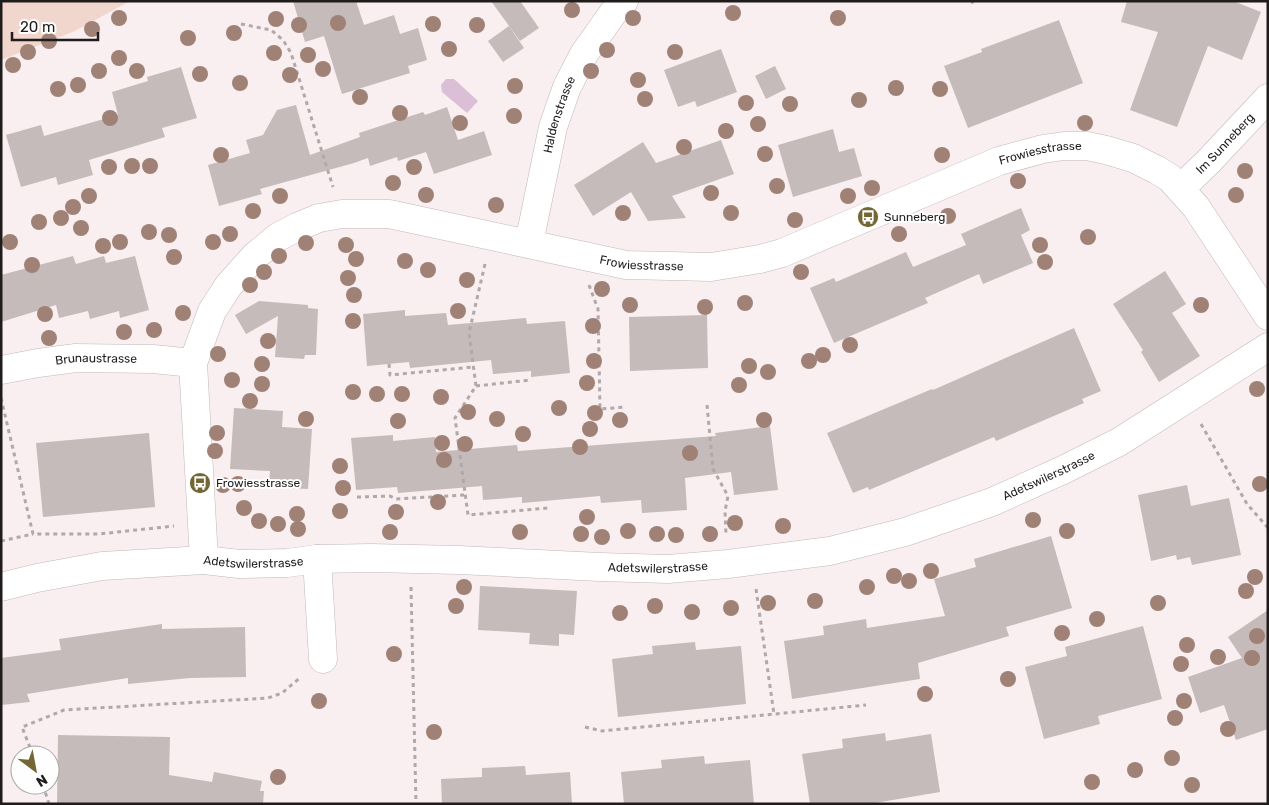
<svg xmlns="http://www.w3.org/2000/svg" width="1269" height="805" font-family="Rubik,sans-serif">
  <style>
    .green { fill: #f0d6cc }
    .water { fill: #dabfd7 }
    .building { fill: #c5bbba }
    .lines { fill: none; stroke-linecap: round; stroke-linejoin: round }
    .minor-casing { stroke: #c2b8b9; stroke-width: 29 }
    .path { stroke: #b1a8a9; stroke-width: 3; stroke-dasharray: 4 4; stroke-linecap: butt }
    .minor { stroke: #fff; stroke-width: 28 }
    .tree { fill: #9f8176 }
    .labels { text-anchor: middle; stroke-width: 4; stroke-linejoin: round; paint-order: stroke }
    .street-label { font-size: 12px; fill: #201c1c; stroke: #fefefe }
    .poi-label { font-size: 12px; fill: #201c1c; stroke: #fefefe; text-anchor: start }
  </style>
  <rect width="100%" height="100%" fill="#f9eef0"/>
  <polygon class="green" points="1,1 130,1 75,31 1,60"/>
  <polygon class="water" points="446,79 454,79 478,101 467,113 442,92 441,85"/>
  <g class="building">
    <polygon points="293,1 356,1 364,25 394,15 400,34 418,28 427,60 408,66 410,73 342,94 324,36 305,42"/>
    <polygon points="491,1 520,1 539,28 520,41"/>
    <polygon points="1127,1 1233,1 1261,12 1242,60 1208,46 1177,127 1130,110 1158,32 1121,22"/>
    <polygon points="1059,20 1083,83 968,128 944,66 982,52 981,49"/>
    <polygon points="509,26 524,48 503,62 488,41"/>
    <polygon points="721,49 737,92 697,107 695,101 678,107 664,70"/>
    <polygon points="775,66 786,89 766,99 755,76"/>
    <polygon points="181,67 197,118 162,128 165,137 89,160 93,175 58,185 56,177 21,187 6,135 41,125 44,136 118,115 112,92 148,81 147,77"/>
    <polygon points="296,105 310,155 360,137 359,133 423,112 425,115 447,107 458,140 484,131 492,155 434,174 426,152 398,161 397,157 370,166 368,158 354,163 260,189 262,194 219,206 208,165 250,153 246,140 263,135 277,110"/>
    <polygon points="833,129 839,152 854,148 862,176 793,197 778,145"/>
    <polygon points="721,140 734,174 672,196 686,218 648,221 631,192 593,216 574,185 643,142 656,163"/>
    <polygon points="1021,208 1030,230 1021,235 1033,263 983,284 979,274 925,298 928,303 834,343 810,288 834,278 836,282 906,252 913,267 966,245 961,234"/>
    <polygon points="73,256 76,264 104,256 106,263 135,256 149,310 120,318 119,311 90,319 88,311 59,318 56,305 1,322 1,275"/>
    <polygon points="1165,271 1186,304 1172,313 1200,356 1159,382 1141,352 1143,350 1113,304"/>
    <polygon points="259,301 308,305 308,308 318,309 316,355 305,355 304,359 275,357 278,316 246,334 235,315"/>
    <polygon points="405,310 405,316 446,313 448,325 526,318 527,324 565,321 570,373 531,377 531,371 493,374 491,360 410,368 409,362 367,366 363,314"/>
    <polygon points="707,315 708,368 630,371 629,317"/>
    <polygon points="1074,328 1101,391 1082,399 1084,403 996,441 994,437 869,490 868,487 853,493 827,433 932,389 933,390"/>
    <polygon points="234,408 283,411 282,427 312,429 308,489 269,487 270,471 230,469"/>
    <polygon points="770,426 778,490 734,495 731,472 685,478 687,510 642,513 641,500 601,503 600,496 522,503 522,497 483,500 482,486 398,493 397,487 356,490 351,438 393,435 393,441 435,437 436,452 517,445 518,451 716,436 715,433"/>
    <polygon points="149,433 155,507 43,517 36,443"/>
    <polygon points="1187,485 1191,506 1229,498 1241,555 1192,565 1190,557 1177,560 1176,555 1151,561 1138,495"/>
    <polygon points="1051,536 1072,608 1006,627 1009,636 918,663 920,679 792,699 784,641 824,635 823,626 866,619 867,628 945,616 934,579 976,567 974,559"/>
    <polygon points="480,586 577,591 574,635 559,634 559,646 529,644 530,633 478,630"/>
    <polygon points="1268,610 1268,729 1236,740 1224,705 1200,713 1188,677 1242,658 1228,637"/>
    <polygon points="162,624 162,629 245,627 246,677 190,678 128,684 128,678 27,694 30,702 1,705 1,658 61,650 59,639"/>
    <polygon points="1143,626 1162,699 1098,716 1100,724 1044,739 1025,667 1067,656 1065,647"/>
    <polygon points="695,642 696,650 741,646 746,704 618,717 612,659 653,654 652,646"/>
    <polygon points="885,733 886,741 931,734 940,792 869,804 810,804 802,754 843,748 842,739"/>
    <polygon points="58,735 170,737 169,775 212,782 214,772 262,781 260,791 264,791 263,804 57,804"/>
    <polygon points="704,756 705,764 750,760 754,804 624,804 621,772 662,768 661,760"/>
    <polygon points="525,766 526,775 570,772 572,804 442,804 441,779 482,777 482,768"/>
  </g>
  <g class="lines">
    <g class="minor-casing">
      <g id="minor">
        <path id="s1" d="M1180,189L1208,162L1268,98"/>
        <path id="s2" d="M529,243L553,127L567,87L584,54L613,13L624,1"/>
        <path id="s3" d="M1,370L38,363L76,358L153,359L193,363"/>
        <polyline points="317,559 323,659"/>
        <path id="s4" d="M204,560L193,363L212,311L229,285L254,257L278,237L297,227L319,218L342,214H389L626,265L711,267L760,259L782,253L999,161L1043,149L1064,146H1087L1106,150L1133,158L1157,170L1170,178L1196,207L1268,316"/>
        <path id="s5" d="M1,587L37,578L102,566L204,560L239,564L287,563L317,559L371,558L459,560L600,567L668,569L728,564L830,551L905,532L992,502L1063,470L1119,442L1268,347"/>
      </g>
    </g>
    <g class="path">
      <polyline points="971,3 974,1"/>
      <polyline points="241,24 271,30 283,40 291,53 333,187"/>
      <polyline points="485,264 469,333 476,386 455,418 468,515 548,508"/>
      <polyline points="589,285 598,309 600,409 626,407"/>
      <polyline points="389,364 390,375 473,367"/>
      <polyline points="476,386 530,380"/>
      <polyline points="1,398 33,534 99,534 174,526"/>
      <polyline points="707,405 713,469 728,496 725,511 726,536"/>
      <polyline points="1201,424 1247,504 1268,528"/>
      <polyline points="357,497 390,496 396,499 465,495"/>
      <polyline points="1,541 33,534"/>
      <polyline points="411,587 416,804"/>
      <polyline points="756,589 774,714"/>
      <polyline points="585,727 602,731 866,705"/>
      <polyline points="33,755 22,727 64,710 268,698 282,693 301,677"/>
      <polyline points="43,785 49,804"/>
    </g>
    <use href="#minor" class="minor"/>
  </g>
  <g class="tree">
    <circle cx="572" cy="10" r="8"/>
    <circle cx="733" cy="13" r="8"/>
    <circle cx="119" cy="18" r="8"/>
    <circle cx="633" cy="18" r="8"/>
    <circle cx="838" cy="18" r="8"/>
    <circle cx="276" cy="19" r="8"/>
    <circle cx="338" cy="23" r="8"/>
    <circle cx="433" cy="24" r="8"/>
    <circle cx="299" cy="25" r="8"/>
    <circle cx="477" cy="25" r="8"/>
    <circle cx="92" cy="29" r="8"/>
    <circle cx="234" cy="33" r="8"/>
    <circle cx="188" cy="38" r="8"/>
    <circle cx="49" cy="41" r="8"/>
    <circle cx="449" cy="49" r="8"/>
    <circle cx="607" cy="50" r="8"/>
    <circle cx="28" cy="52" r="8"/>
    <circle cx="675" cy="52" r="8"/>
    <circle cx="274" cy="53" r="8"/>
    <circle cx="308" cy="55" r="8"/>
    <circle cx="119" cy="58" r="8"/>
    <circle cx="13" cy="65" r="8"/>
    <circle cx="323" cy="69" r="8"/>
    <circle cx="99" cy="71" r="8"/>
    <circle cx="137" cy="71" r="8"/>
    <circle cx="591" cy="71" r="8"/>
    <circle cx="200" cy="74" r="8"/>
    <circle cx="290" cy="75" r="8"/>
    <circle cx="638" cy="80" r="8"/>
    <circle cx="240" cy="83" r="8"/>
    <circle cx="78" cy="85" r="8"/>
    <circle cx="515" cy="86" r="8"/>
    <circle cx="896" cy="88" r="8"/>
    <circle cx="58" cy="89" r="8"/>
    <circle cx="940" cy="89" r="8"/>
    <circle cx="360" cy="97" r="8"/>
    <circle cx="645" cy="99" r="8"/>
    <circle cx="859" cy="100" r="8"/>
    <circle cx="746" cy="103" r="8"/>
    <circle cx="790" cy="104" r="8"/>
    <circle cx="400" cy="113" r="8"/>
    <circle cx="514" cy="116" r="8"/>
    <circle cx="110" cy="118" r="8"/>
    <circle cx="460" cy="123" r="8"/>
    <circle cx="1085" cy="123" r="8"/>
    <circle cx="758" cy="124" r="8"/>
    <circle cx="726" cy="131" r="8"/>
    <circle cx="684" cy="147" r="8"/>
    <circle cx="765" cy="154" r="8"/>
    <circle cx="221" cy="155" r="8"/>
    <circle cx="942" cy="155" r="8"/>
    <circle cx="132" cy="166" r="8"/>
    <circle cx="150" cy="166" r="8"/>
    <circle cx="109" cy="167" r="8"/>
    <circle cx="414" cy="167" r="8"/>
    <circle cx="1245" cy="171" r="8"/>
    <circle cx="1018" cy="181" r="8"/>
    <circle cx="393" cy="183" r="8"/>
    <circle cx="777" cy="186" r="8"/>
    <circle cx="872" cy="188" r="8"/>
    <circle cx="711" cy="193" r="8"/>
    <circle cx="426" cy="195" r="8"/>
    <circle cx="1236" cy="195" r="8"/>
    <circle cx="89" cy="196" r="8"/>
    <circle cx="280" cy="196" r="8"/>
    <circle cx="848" cy="196" r="8"/>
    <circle cx="496" cy="205" r="8"/>
    <circle cx="73" cy="207" r="8"/>
    <circle cx="253" cy="211" r="8"/>
    <circle cx="623" cy="213" r="8"/>
    <circle cx="731" cy="213" r="8"/>
    <circle cx="948" cy="216" r="8"/>
    <circle cx="61" cy="218" r="8"/>
    <circle cx="795" cy="220" r="8"/>
    <circle cx="39" cy="222" r="8"/>
    <circle cx="81" cy="228" r="8"/>
    <circle cx="149" cy="232" r="8"/>
    <circle cx="230" cy="234" r="8"/>
    <circle cx="899" cy="234" r="8"/>
    <circle cx="169" cy="235" r="8"/>
    <circle cx="1088" cy="237" r="8"/>
    <circle cx="10" cy="242" r="8"/>
    <circle cx="120" cy="242" r="8"/>
    <circle cx="213" cy="242" r="8"/>
    <circle cx="306" cy="243" r="8"/>
    <circle cx="346" cy="245" r="8"/>
    <circle cx="1040" cy="245" r="8"/>
    <circle cx="103" cy="246" r="8"/>
    <circle cx="279" cy="256" r="8"/>
    <circle cx="174" cy="257" r="8"/>
    <circle cx="356" cy="259" r="8"/>
    <circle cx="405" cy="261" r="8"/>
    <circle cx="1045" cy="262" r="8"/>
    <circle cx="32" cy="265" r="8"/>
    <circle cx="428" cy="270" r="8"/>
    <circle cx="264" cy="272" r="8"/>
    <circle cx="801" cy="272" r="8"/>
    <circle cx="348" cy="278" r="8"/>
    <circle cx="467" cy="280" r="8"/>
    <circle cx="250" cy="285" r="8"/>
    <circle cx="602" cy="289" r="8"/>
    <circle cx="354" cy="295" r="8"/>
    <circle cx="745" cy="303" r="8"/>
    <circle cx="630" cy="305" r="8"/>
    <circle cx="1201" cy="305" r="8"/>
    <circle cx="705" cy="307" r="8"/>
    <circle cx="458" cy="311" r="8"/>
    <circle cx="183" cy="313" r="8"/>
    <circle cx="45" cy="314" r="8"/>
    <circle cx="353" cy="321" r="8"/>
    <circle cx="593" cy="326" r="8"/>
    <circle cx="154" cy="330" r="8"/>
    <circle cx="124" cy="332" r="8"/>
    <circle cx="49" cy="338" r="8"/>
    <circle cx="268" cy="341" r="8"/>
    <circle cx="850" cy="345" r="8"/>
    <circle cx="218" cy="354" r="8"/>
    <circle cx="823" cy="355" r="8"/>
    <circle cx="594" cy="361" r="8"/>
    <circle cx="809" cy="361" r="8"/>
    <circle cx="262" cy="364" r="8"/>
    <circle cx="749" cy="366" r="8"/>
    <circle cx="768" cy="372" r="8"/>
    <circle cx="232" cy="380" r="8"/>
    <circle cx="587" cy="383" r="8"/>
    <circle cx="262" cy="384" r="8"/>
    <circle cx="739" cy="385" r="8"/>
    <circle cx="1257" cy="389" r="8"/>
    <circle cx="353" cy="392" r="8"/>
    <circle cx="377" cy="394" r="8"/>
    <circle cx="402" cy="394" r="8"/>
    <circle cx="441" cy="397" r="8"/>
    <circle cx="250" cy="401" r="8"/>
    <circle cx="559" cy="408" r="8"/>
    <circle cx="468" cy="412" r="8"/>
    <circle cx="595" cy="413" r="8"/>
    <circle cx="306" cy="419" r="8"/>
    <circle cx="497" cy="419" r="8"/>
    <circle cx="620" cy="420" r="8"/>
    <circle cx="764" cy="420" r="8"/>
    <circle cx="398" cy="421" r="8"/>
    <circle cx="590" cy="429" r="8"/>
    <circle cx="217" cy="433" r="8"/>
    <circle cx="523" cy="434" r="8"/>
    <circle cx="442" cy="443" r="8"/>
    <circle cx="465" cy="444" r="8"/>
    <circle cx="580" cy="447" r="8"/>
    <circle cx="215" cy="451" r="8"/>
    <circle cx="690" cy="453" r="8"/>
    <circle cx="444" cy="460" r="8"/>
    <circle cx="340" cy="466" r="8"/>
    <circle cx="238" cy="484" r="8"/>
    <circle cx="1260" cy="484" r="8"/>
    <circle cx="223" cy="485" r="8"/>
    <circle cx="343" cy="488" r="8"/>
    <circle cx="438" cy="502" r="8"/>
    <circle cx="244" cy="508" r="8"/>
    <circle cx="340" cy="511" r="8"/>
    <circle cx="396" cy="512" r="8"/>
    <circle cx="297" cy="514" r="8"/>
    <circle cx="587" cy="517" r="8"/>
    <circle cx="1033" cy="520" r="8"/>
    <circle cx="259" cy="521" r="8"/>
    <circle cx="735" cy="523" r="8"/>
    <circle cx="278" cy="524" r="8"/>
    <circle cx="783" cy="526" r="8"/>
    <circle cx="298" cy="529" r="8"/>
    <circle cx="628" cy="531" r="8"/>
    <circle cx="1067" cy="531" r="8"/>
    <circle cx="390" cy="532" r="8"/>
    <circle cx="520" cy="532" r="8"/>
    <circle cx="581" cy="534" r="8"/>
    <circle cx="657" cy="534" r="8"/>
    <circle cx="710" cy="534" r="8"/>
    <circle cx="676" cy="535" r="8"/>
    <circle cx="602" cy="537" r="8"/>
    <circle cx="931" cy="571" r="8"/>
    <circle cx="894" cy="576" r="8"/>
    <circle cx="1255" cy="577" r="8"/>
    <circle cx="909" cy="581" r="8"/>
    <circle cx="464" cy="587" r="8"/>
    <circle cx="867" cy="587" r="8"/>
    <circle cx="1246" cy="591" r="8"/>
    <circle cx="815" cy="601" r="8"/>
    <circle cx="768" cy="603" r="8"/>
    <circle cx="1158" cy="603" r="8"/>
    <circle cx="456" cy="606" r="8"/>
    <circle cx="655" cy="606" r="8"/>
    <circle cx="731" cy="608" r="8"/>
    <circle cx="692" cy="612" r="8"/>
    <circle cx="620" cy="613" r="8"/>
    <circle cx="1097" cy="619" r="8"/>
    <circle cx="1062" cy="633" r="8"/>
    <circle cx="1257" cy="636" r="8"/>
    <circle cx="1187" cy="645" r="8"/>
    <circle cx="394" cy="654" r="8"/>
    <circle cx="1218" cy="657" r="8"/>
    <circle cx="1252" cy="658" r="8"/>
    <circle cx="1181" cy="664" r="8"/>
    <circle cx="1008" cy="679" r="8"/>
    <circle cx="925" cy="694" r="8"/>
    <circle cx="319" cy="701" r="8"/>
    <circle cx="1184" cy="701" r="8"/>
    <circle cx="1175" cy="718" r="8"/>
    <circle cx="1228" cy="729" r="8"/>
    <circle cx="434" cy="732" r="8"/>
    <circle cx="1172" cy="758" r="8"/>
    <circle cx="1135" cy="770" r="8"/>
    <circle cx="278" cy="777" r="8"/>
    <circle cx="1092" cy="782" r="8"/>
    <circle cx="1192" cy="785" r="8"/>
  </g>
  <defs>
    <g id="bus-disc" transform="scale(1.125)"><circle r="9.5" fill="#736835" stroke="#fefefe"/><path d="M-5-6H5V4H4V6H2V4H-2V6H-4V4H-5ZM-3.5-4V0h7V-4ZM-3.5 1.2v1.5H-2V1.2ZM2 1.2v1.5H3.5V1.2Z" fill="#fff"/></g>
  </defs>
  <g fill-rule="evenodd">
    <use href="#bus-disc" x="868" y="217"/>
    <use href="#bus-disc" x="200" y="483"/>
  </g>
  <g class="labels">
    <g class="street-label">
      <text dy="4" stroke="none"><textPath href="#s2" startOffset="132">Haldenstrasse</textPath></text>
      <text dy="4" stroke="none"><textPath href="#s1" startOffset="64">Im Sunneberg</textPath></text>
      <text dy="4" stroke="none"><textPath href="#s4" startOffset="1146">Frowiesstrasse</textPath></text>
      <text dy="4" stroke="none"><textPath href="#s4" startOffset="726">Frowiesstrasse</textPath></text>
      <text dy="4" stroke="none"><textPath href="#s3" startOffset="96">Brunaustrasse</textPath></text>
      <text dy="4" stroke="none"><textPath href="#s5" startOffset="1065">Adetswilerstrasse</textPath></text>
      <text dy="4" stroke="none"><textPath href="#s5" startOffset="255">Adetswilerstrasse</textPath></text>
      <text dy="4" stroke="none"><textPath href="#s5" startOffset="660">Adetswilerstrasse</textPath></text>
    </g>
    <g class="poi-label">
      <text x="884" y="221">Sunneberg</text>
      <text x="216" y="487">Frowiesstrasse</text>
    </g>
  </g>
  <rect width="1269" height="805" fill="none" stroke="#201c1c" stroke-width="5"/>
  <g transform="translate(35 770) rotate(148)"><circle r="24" fill="#fefefe" stroke="#a5a4a4"/>
  <path d="M0-4L9 19L0 12L-9 19Z" fill="#736835"/>
  <text y="-8" font-size="14" font-weight="bold" text-anchor="middle" fill="#201c1c">N</text>
  </g>
  <path d="M12 32v8h86v-8" fill="none" stroke="#201c1c" stroke-width="2.5"/>
  <text x="20" y="32" font-size="15" fill="#201c1c" stroke="#fefefe" stroke-width="4" paint-order="stroke">20 m</text>
</svg>
